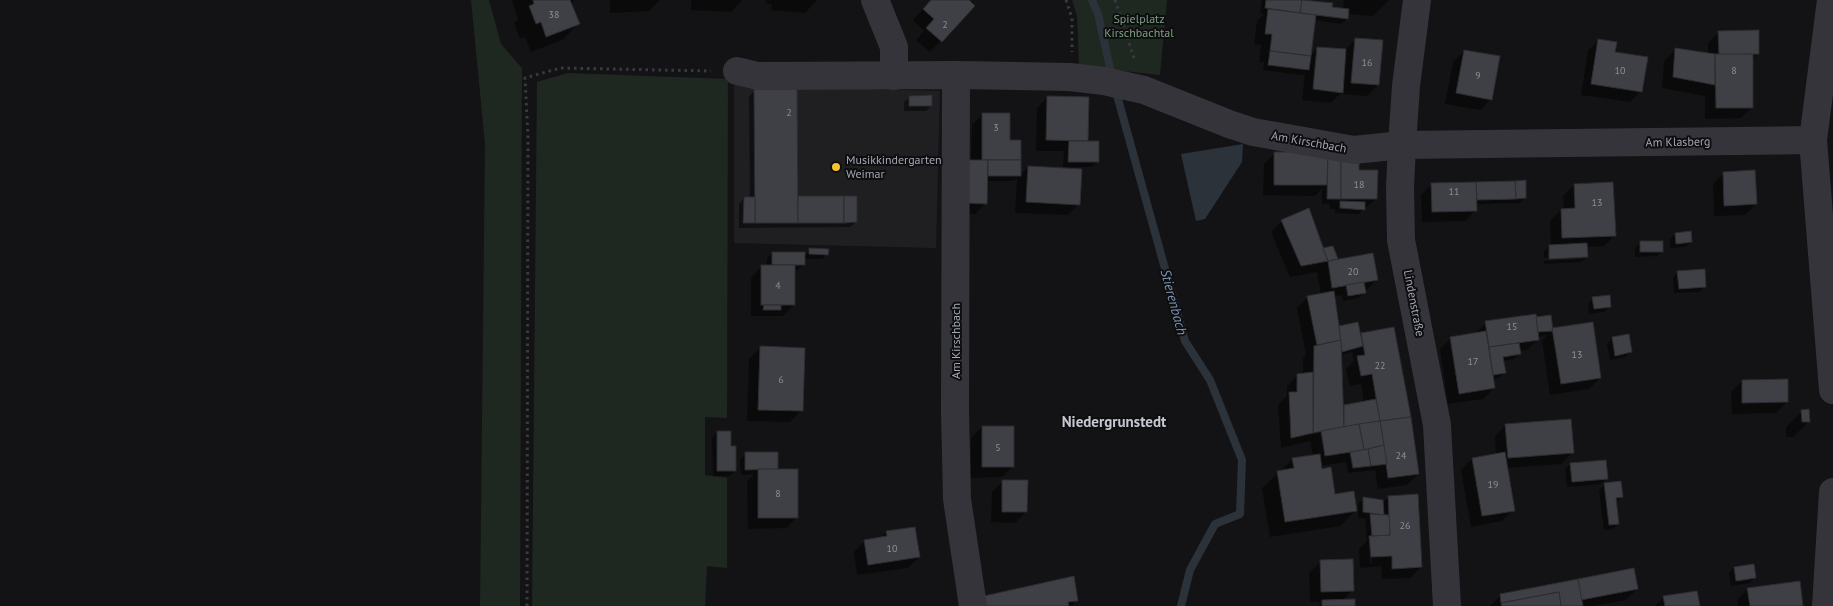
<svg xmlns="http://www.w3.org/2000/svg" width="1833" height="606" font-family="'PT Sans',sans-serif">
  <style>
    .built { fill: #1f1f22 }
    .green { fill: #1f2721 }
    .water { fill: #2b323a }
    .shadow { fill: #0007; fill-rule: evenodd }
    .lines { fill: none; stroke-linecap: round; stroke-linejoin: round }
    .stream { stroke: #2b323a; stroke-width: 8 }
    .building { fill: #3f4045; stroke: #2d2d31 }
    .path { stroke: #3a3b41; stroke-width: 3; stroke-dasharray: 2.5 4; stroke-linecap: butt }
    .minor { stroke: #34343a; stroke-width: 28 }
    .poi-dot { fill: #f1c32e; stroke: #0e0e10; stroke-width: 2 }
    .labels { text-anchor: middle; stroke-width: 4; stroke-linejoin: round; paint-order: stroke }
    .number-label { font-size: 10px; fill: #8b8e99 }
    .park-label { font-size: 12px; fill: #7ba081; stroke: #0e0e10 }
    .street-label { font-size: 12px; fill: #a4a8b5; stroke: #0e0e10 }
    .poi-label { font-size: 12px; fill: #a4a8b5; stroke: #0e0e10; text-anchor: start }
    .water-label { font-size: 14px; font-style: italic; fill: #7b92b0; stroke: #0e0e10 }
    .quarter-label { font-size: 15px; font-weight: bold; fill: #c5c7d1; stroke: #0e0e10 }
  </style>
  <rect width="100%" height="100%" fill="#131315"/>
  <polygon class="built" points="734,85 940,91 936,248 734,243"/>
  <g class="green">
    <polygon points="471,0 489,0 501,44 522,68 520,606 480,606 485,144"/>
    <polygon points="1072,0 1167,0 1160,75 1079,66 1077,16"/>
    <polygon points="568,73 728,79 727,418 705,417 705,475 727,478 727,568 707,566 705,606 532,606 537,82"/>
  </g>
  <polygon class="water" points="1243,144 1242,162 1205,219 1196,221 1181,154"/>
  <g class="shadow">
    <polygon points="512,0 575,0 571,4 578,24 562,40 531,52 525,37 520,39 514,23 518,19"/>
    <polygon points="610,0 660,0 649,11 610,13"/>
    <polygon points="691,0 742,0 731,12 691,10"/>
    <polygon points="766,0 817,0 805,13 771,10 772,4 766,3"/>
    <polygon points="932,0 967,0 974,6 930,52 916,40 924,31 913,20"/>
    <polygon points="1262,0 1304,0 1332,4 1331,8 1343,9 1344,0 1389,0 1373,16 1348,14 1347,19 1341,24 1314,20 1310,56 1318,48 1345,50 1356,39 1378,85 1367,96 1340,94 1330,103 1302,100 1305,72 1303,75 1263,70 1264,62 1259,62 1261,45 1254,44 1257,21 1264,14 1260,13"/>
    <polygon points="1719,32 1758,53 1752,60 1752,107 1741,118 1705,119 1705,96 1662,88 1664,61 1675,50 1708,54 1708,43"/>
    <polygon points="1599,40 1614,53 1641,91 1630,102 1581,95 1588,51"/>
    <polygon points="1464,51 1491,99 1480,110 1445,104 1453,62"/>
    <polygon points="755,91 797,197 856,197 856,222 850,227 739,228 739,204 744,198 750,198 749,96"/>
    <polygon points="910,97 931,106 926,111 904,111 904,102"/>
    <polygon points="1048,97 1087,98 1087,142 1097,162 1092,167 1063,167 1064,151 1036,151 1037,108"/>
    <polygon points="983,114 1008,141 1020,141 1019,177 1028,167 1079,204 1068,215 1015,213 1017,178 1014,181 986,181 986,203 975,214 955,214 971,161 972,125"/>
    <polygon points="1275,153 1357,157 1358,171 1376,199 1358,214 1335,213 1335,209 1330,209 1330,204 1322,204 1322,188 1315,196 1263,195 1264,164"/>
    <polygon points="1724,173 1756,204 1745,215 1714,216 1713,184"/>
    <polygon points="1525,182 1525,198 1520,203 1476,204 1476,210 1465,221 1422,222 1421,195 1432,184"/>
    <polygon points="1574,185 1615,235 1604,246 1586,247 1587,257 1581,262 1544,264 1544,261 1583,259 1583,256 1544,258 1544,251 1551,246 1550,221 1561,210 1564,210 1563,196"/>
    <path d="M1282,221L1323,251L1332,247L1337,261L1376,280L1359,298L1343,301L1342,295L1334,296L1338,329L1360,336L1361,335L1418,474L1407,485L1378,489L1375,470L1348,473L1346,462L1320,466L1334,496L1356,510L1340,526L1270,537L1262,488L1293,459L1313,456L1310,441L1281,448L1278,405L1287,396V386L1298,375H1303V358L1306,355L1297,308L1308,297L1321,295L1317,272L1290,277L1271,232ZM1352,352L1354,361L1346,369L1350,386L1361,384L1364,403L1345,406L1343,408L1341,355Z"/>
    <polygon points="1675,234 1691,242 1685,247 1671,248 1670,239"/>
    <polygon points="1641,243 1662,251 1657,256 1635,257 1635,248"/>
    <polygon points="810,250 827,254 822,259 804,259 804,264 798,270 794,270 794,305 783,316 751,316 751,278 762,266 767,266 767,259 772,253 804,256"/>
    <polygon points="1678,272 1704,287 1699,292 1674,293 1673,278"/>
    <polygon points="1593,298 1610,306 1604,312 1589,314 1588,304"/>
    <polygon points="1535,319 1552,330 1600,378 1589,389 1550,395 1542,341 1547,335 1538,337 1538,339 1527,350 1519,351 1520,353 1514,359 1503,361 1504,373 1499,378 1493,379 1494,388 1483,399 1448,404 1440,349 1451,338 1475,334 1486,323"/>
    <polygon points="1612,339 1631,352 1625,357 1610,360 1607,344"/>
    <polygon points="760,348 801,411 790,422 747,421 749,359"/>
    <polygon points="1742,381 1787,402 1776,413 1732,414 1731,392"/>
    <polygon points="1802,411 1808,422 1793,437 1786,437 1786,427"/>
    <polygon points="1506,425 1572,453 1561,464 1506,468 1513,510 1502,521 1471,527 1461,470 1472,459 1496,455 1495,436"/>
    <polygon points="982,427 1013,466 1002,477 971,478 971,438"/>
    <polygon points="717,432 730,447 735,470 730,476 713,476 712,438"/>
    <polygon points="746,454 775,470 797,517 786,528 748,529 747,482 754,474 741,475 740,459"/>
    <polygon points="1570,464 1606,479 1601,484 1567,487 1565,469"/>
    <polygon points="1003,481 1026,512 1015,523 991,522 992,492"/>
    <polygon points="1604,485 1622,497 1616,502 1618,524 1613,529 1604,530 1599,490"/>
    <path d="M1388,497L1421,567L1410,578L1382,579L1381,566L1360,568L1359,549L1367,541L1365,519L1358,517V504L1364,499L1382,504ZM1369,546H1371L1372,563H1370Z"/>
    <polygon points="914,528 919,557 908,568 857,575 854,552 865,541 880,539 886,532"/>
    <polygon points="1320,562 1353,590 1342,601 1353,606 1318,606 1322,602 1310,602 1309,573"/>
    <polygon points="1734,568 1755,577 1750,583 1731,586 1729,573"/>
    <polygon points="1637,589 1626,600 1593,606 1490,606 1501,595"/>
    <polygon points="1748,589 1802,606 1738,606 1737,600"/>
    <polygon points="1664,597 1699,606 1655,606"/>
    <polygon points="1077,600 1071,606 976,606"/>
  </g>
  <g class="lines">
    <g class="stream">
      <polyline points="1092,0 1098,14 1112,77"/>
      <polyline points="1115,88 1185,341 1210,380 1242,460 1240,514 1215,524 1190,570 1181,606"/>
    </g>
  </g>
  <g class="building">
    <polygon points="533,0 570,0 580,24 546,37 541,22 536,24 529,6 534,4"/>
    <polygon points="931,0 969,0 975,6 942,42 926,28 934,19 923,9"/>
    <polygon points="1266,0 1302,0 1300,13 1265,8"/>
    <polygon points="1302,0 1333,3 1332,7 1349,9 1348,19 1300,13"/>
    <polygon points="1268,9 1316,15 1311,56 1270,51 1272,34 1265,34"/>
    <polygon points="1759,30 1759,54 1719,55 1718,31"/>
    <polygon points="1355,38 1383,40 1379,85 1351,83"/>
    <polygon points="1598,39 1617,42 1615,52 1648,57 1642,92 1591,84"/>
    <polygon points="1317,47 1346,49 1343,93 1313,89"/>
    <polygon points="1675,48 1715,54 1715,85 1673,77"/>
    <polygon points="1464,50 1500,56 1492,100 1456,93"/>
    <polygon points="1270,51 1311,56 1309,70 1268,65"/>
    <polygon points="1715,54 1753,54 1753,108 1716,108"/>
    <polygon points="754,89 797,89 798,223 755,223"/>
    <polygon points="932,95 932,106 909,106 909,96"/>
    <polygon points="1047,96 1089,97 1088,141 1046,140"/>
    <polygon points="982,113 1010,113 1010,140 1021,140 1021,160 982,160"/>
    <polygon points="1069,141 1099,141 1099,162 1068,162"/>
    <polygon points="1274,152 1328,152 1327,185 1274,185"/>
    <polygon points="1328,152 1341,156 1341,199 1327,199"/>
    <polygon points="1341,156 1359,156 1359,170 1378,170 1377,199 1341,199"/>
    <polygon points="966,160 988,160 987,204 966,203"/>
    <rect x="988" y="160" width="33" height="16"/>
    <polygon points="1028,166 1082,169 1080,205 1026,202"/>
    <polygon points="1755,170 1757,204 1724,206 1723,172"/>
    <polygon points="1526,180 1526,198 1516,199 1515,181"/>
    <polygon points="1515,181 1516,199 1477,200 1476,182"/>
    <polygon points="1476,182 1477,211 1432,212 1431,183"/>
    <polygon points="1613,182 1616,236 1562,238 1561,209 1575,208 1574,184"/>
    <rect x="798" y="196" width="46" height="27"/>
    <polygon points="844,196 857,196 857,222 844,223"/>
    <polygon points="744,197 755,197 755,223 743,223"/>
    <polygon points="1340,201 1365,202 1365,210 1340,208"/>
    <polygon points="1309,208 1328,261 1301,266 1281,220"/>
    <polygon points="1691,231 1692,242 1676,244 1675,233"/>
    <rect x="1640" y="241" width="23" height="11"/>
    <polygon points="1587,243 1588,257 1549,259 1549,245"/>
    <polygon points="1333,246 1338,259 1328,261 1323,248"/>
    <polygon points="809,248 829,249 828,255 809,254"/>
    <rect x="772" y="252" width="33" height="13"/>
    <polygon points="1373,253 1378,280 1332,288 1328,261"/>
    <rect x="761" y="265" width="34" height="40"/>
    <polygon points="1705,269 1706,287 1679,289 1677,271"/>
    <polygon points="1364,282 1366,293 1348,296 1346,285"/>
    <polygon points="1334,291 1341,340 1317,345 1307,296"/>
    <polygon points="1610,295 1611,307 1594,309 1592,297"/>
    <polygon points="764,305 781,305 781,310 763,310"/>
    <polygon points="1536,314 1539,340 1489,347 1485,321"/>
    <polygon points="1551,315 1553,331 1538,332 1536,317"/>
    <polygon points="1358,322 1363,346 1342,352 1339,326"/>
    <polygon points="1593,322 1601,378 1561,384 1552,328"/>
    <polygon points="1394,327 1411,417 1380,421 1372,374 1361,376 1357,356 1365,355 1361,333"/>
    <polygon points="1486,331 1495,388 1459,394 1450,337"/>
    <polygon points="1629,334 1632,352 1615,356 1612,337"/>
    <polygon points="1341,340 1344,427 1313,433 1314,346"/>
    <polygon points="1519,343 1521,354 1503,357 1506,373 1493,375 1489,347"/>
    <polygon points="760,346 805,348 803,411 758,410"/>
    <polygon points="1313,372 1313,433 1291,438 1289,392 1297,392 1297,374"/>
    <polygon points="1788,379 1788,402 1742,403 1742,380"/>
    <polygon points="1376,399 1380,421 1344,427 1344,405"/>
    <polygon points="1809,409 1810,422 1802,422 1801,410"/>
    <polygon points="1411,417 1419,474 1388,478 1380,421"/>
    <polygon points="1571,419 1574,453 1508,458 1505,424"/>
    <polygon points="1380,421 1384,445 1364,450 1359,424"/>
    <polygon points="1359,424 1364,450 1325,456 1321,431"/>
    <rect x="982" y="426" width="32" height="41"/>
    <polygon points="717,431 731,431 731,446 736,446 736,471 717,471"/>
    <polygon points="1384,445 1387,464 1371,466 1368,449"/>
    <polygon points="1368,449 1371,466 1353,468 1350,452"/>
    <polygon points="745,452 778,452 778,469 745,470"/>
    <polygon points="1505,452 1515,511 1482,516 1472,458"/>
    <polygon points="1320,454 1322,469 1331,467 1335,494 1354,491 1357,511 1285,522 1277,471 1294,468 1292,458"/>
    <polygon points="1606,460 1608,479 1572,482 1570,463"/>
    <rect x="758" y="469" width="40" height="49"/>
    <polygon points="1002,480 1028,480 1027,512 1002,512"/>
    <polygon points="1621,481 1623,497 1616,498 1619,524 1609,525 1604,483"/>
    <polygon points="1418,494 1422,567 1392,569 1392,556 1371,557 1369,536 1390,535 1388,496"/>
    <polygon points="1363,497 1383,500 1384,515 1363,512"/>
    <polygon points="1370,514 1389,515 1390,535 1372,536"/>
    <polygon points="915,527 920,557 868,565 864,540 887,536 886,531"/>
    <polygon points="1353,559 1354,591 1321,592 1320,560"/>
    <polygon points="1754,564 1756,578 1736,581 1734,567"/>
    <polygon points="1634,568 1638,589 1581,600 1578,579"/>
    <polygon points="1074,576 1078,601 1068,602 1069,606 984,606 984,596"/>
    <polygon points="1578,579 1583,606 1561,606 1559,592 1501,603 1500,594"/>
    <polygon points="1800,581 1803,606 1750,606 1747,588"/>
    <polygon points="1697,591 1700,606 1665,606 1663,596"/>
    <polygon points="1559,592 1561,606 1502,606 1501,603"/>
    <polygon points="1355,599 1355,606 1322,606 1322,600"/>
  </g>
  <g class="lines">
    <g class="path">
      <polyline points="1066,0 1072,18 1072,52"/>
      <polyline points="1115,0 1135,61"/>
      <polyline points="527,606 528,138 525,78 560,68 711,71"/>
    </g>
    <g class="minor">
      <polyline points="875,0 894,47 894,76"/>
      <polyline points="1417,0 1406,86 1402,145 1400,188 1401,240 1437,425 1447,606"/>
      <polyline points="1831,0 1813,140 1833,390"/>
      <polyline points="737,71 758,76 956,75 1070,77 1104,81 1144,90 1229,124 1253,132 1354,150 1402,145 1813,140"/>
      <polyline points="956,75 955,411 957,499 973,606"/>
      <polyline points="1826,606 1833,492"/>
    </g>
  </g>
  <circle class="poi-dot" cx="836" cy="167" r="5"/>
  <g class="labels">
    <g class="number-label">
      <text x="554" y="18">38</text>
      <text x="945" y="28">2</text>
      <text x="1367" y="66">16</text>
      <text x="1620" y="74">10</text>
      <text x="1734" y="74">8</text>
      <text x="1478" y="79">9</text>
      <text x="789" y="116">2</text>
      <text x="996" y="131">3</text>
      <text x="1359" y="188">18</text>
      <text x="1454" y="195">11</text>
      <text x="1597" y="206">13</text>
      <text x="1353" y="275">20</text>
      <text x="778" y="289">4</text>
      <text x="1512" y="330">15</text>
      <text x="1577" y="358">13</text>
      <text x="1473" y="365">17</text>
      <text x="1380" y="369">22</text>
      <text x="781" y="383">6</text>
      <text x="998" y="451">5</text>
      <text x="1401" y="459">24</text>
      <text x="1493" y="488">19</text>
      <text x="778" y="497">8</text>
      <text x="1405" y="529">26</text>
      <text x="892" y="552">10</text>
    </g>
    <g class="park-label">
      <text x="1139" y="23">Spielplatz<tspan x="1139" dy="14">Kirschbachtal</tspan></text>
    </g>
    <g class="street-label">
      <text transform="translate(1309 142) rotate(10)" y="4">Am Kirschbach</text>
      <text transform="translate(1678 142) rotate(-1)" y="4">Am Klasberg</text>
      <text transform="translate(1414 303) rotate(79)" y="4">Lindenstraße</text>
      <text transform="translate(956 341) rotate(-90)" y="4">Am Kirschbach</text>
    </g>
    <g class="poi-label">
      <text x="846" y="164">Musikkindergarten<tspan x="846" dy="14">Weimar</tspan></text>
    </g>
    <g class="water-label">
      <text transform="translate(1174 302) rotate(75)" y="5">Stierenbach</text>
    </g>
    <g class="quarter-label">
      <text x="1114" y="427">Niedergrunstedt</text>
    </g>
  </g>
</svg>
